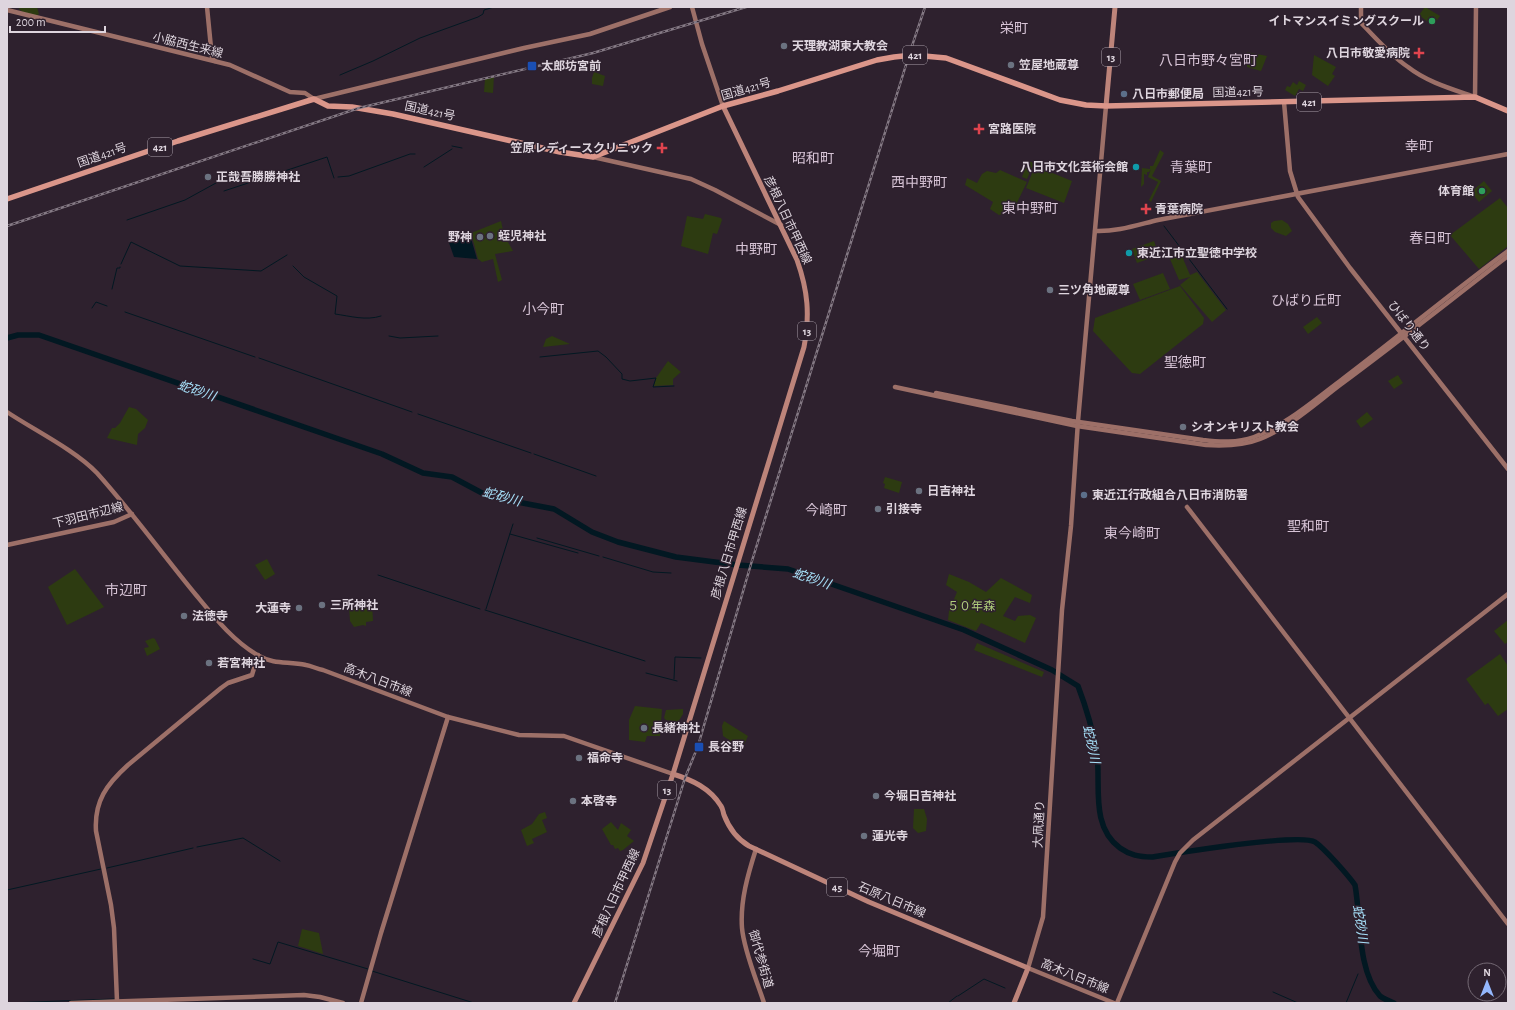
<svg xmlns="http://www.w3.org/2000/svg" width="1515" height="1010" font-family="'Alegreya Sans','Noto Sans JP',sans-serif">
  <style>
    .green { fill: #2d3b11 }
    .water { fill: #021822 }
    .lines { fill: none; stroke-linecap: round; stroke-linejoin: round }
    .stream { stroke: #021822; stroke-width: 1 }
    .river { stroke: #021822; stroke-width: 5.5 }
    .secondary { stroke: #9d7068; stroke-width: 4.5 }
    .primary { stroke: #bd847a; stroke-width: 5 }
    .highway { stroke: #db968a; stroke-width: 5.5 }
    .rail-casing { stroke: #857a85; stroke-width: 2.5 }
    .rail { stroke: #2e212e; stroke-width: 1; stroke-dasharray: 3; stroke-linecap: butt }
    .leisure-dot { fill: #2e9e5b; stroke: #2e212e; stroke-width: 1.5 }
    .worship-dot { fill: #6b7280; stroke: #2e212e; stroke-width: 1.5 }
    .health-dot { fill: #e0444e; stroke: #2e212e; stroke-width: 1.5 }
    .transit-dot { fill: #1a4fb4; stroke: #2e212e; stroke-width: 1.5 }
    .service-dot { fill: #5c6f8a; stroke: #2e212e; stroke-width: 1.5 }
    .culture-dot { fill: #0f9aa8; stroke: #2e212e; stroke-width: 1.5 }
    .labels { text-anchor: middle; stroke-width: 3; stroke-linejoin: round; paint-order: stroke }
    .shield { fill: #2e212e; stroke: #a99fa9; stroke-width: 1 }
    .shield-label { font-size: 11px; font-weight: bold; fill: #ded5de }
    .poi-label { font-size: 12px; font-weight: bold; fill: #ded5de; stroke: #2e212e; text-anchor: start }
    .street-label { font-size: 12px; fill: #ded5de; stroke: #2e212e }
    .park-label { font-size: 12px; fill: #b0cf7b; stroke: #2e212e }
    .water-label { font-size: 13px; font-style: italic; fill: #a7e1fb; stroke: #2e212e }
    .quarter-label { font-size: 14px; fill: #d6c3d5; stroke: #2e212e }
  </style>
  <rect width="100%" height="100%" fill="#2e212e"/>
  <g class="green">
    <polygon points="20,7 37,7 39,14 36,16 25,14 19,9"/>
    <polygon points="1425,7 1440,16 1433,26 1419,15"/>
    <polygon points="1247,52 1267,56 1261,71 1247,67"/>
    <polygon points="1314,55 1336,67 1332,74 1335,76 1328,86 1312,75"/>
    <polygon points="594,72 605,76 603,86 592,84 592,78"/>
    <polygon points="494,76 493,93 484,92 485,79"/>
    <polygon points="1299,81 1306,85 1303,91 1299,89 1295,96 1285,90 1287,86 1290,87 1293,82 1297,85"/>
    <polygon points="1160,150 1164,153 1152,176 1161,181 1151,202 1149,200 1158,182 1148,177 1151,169 1149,172 1147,172 1147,175 1144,174 1144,184 1141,187 1142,168 1150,169 1150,166 1153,166"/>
    <polygon points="1028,161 1034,163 1027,179 1022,177"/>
    <polygon points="1035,166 1072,181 1064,203 1026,188"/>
    <polygon points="1000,170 1027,182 1013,211 999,215 990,209 993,202 965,185 967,178 977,183 982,174 987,171 996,173"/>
    <polygon points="1484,181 1492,191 1479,202 1471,192"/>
    <polygon points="1500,198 1508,208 1508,246 1479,269 1450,235"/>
    <polygon points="705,214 721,218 722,220 717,234 713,233 708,254 681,246 687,216 703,219"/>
    <polygon points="1282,220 1288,224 1292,231 1286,236 1275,232 1271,228 1271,223 1274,221"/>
    <polygon points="501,221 504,235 513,251 495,254 502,280 498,282 493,259 482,262 478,259 471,233"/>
    <polygon points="1154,241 1159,255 1137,263 1132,249"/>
    <polygon points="1181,254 1190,275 1197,272 1226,310 1212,322 1180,285 1190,277 1179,280 1170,259"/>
    <polygon points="1163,273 1170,289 1140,300 1133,284"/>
    <polygon points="1180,286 1204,318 1203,324 1140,374 1132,373 1093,331 1095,318"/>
    <polygon points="1317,317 1322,323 1308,334 1303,327"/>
    <polygon points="552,336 570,344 543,347 546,339"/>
    <polygon points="668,361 681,372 673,379 673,385 654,386 656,378"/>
    <polygon points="1398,375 1403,383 1394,389 1388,381"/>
    <polygon points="129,407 136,409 148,420 145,428 138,434 137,445 107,438 112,428 115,428 120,423"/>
    <polygon points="1367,412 1373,419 1361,428 1356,421"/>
    <polygon points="885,477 902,482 899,493 884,488 885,484 883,483"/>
    <polygon points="267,559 275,574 265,580 255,565"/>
    <polygon points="75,569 104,607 67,625 48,587"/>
    <polygon points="949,574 969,582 986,592 1001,578 1032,595 1030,603 1015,597 1003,616 1015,621 1018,616 1030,615 1036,618 1025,643 981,623 976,631 948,620 949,611 957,592 946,585"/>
    <polygon points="372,603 373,621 366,622 366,626 363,625 354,627 350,621 349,607"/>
    <polygon points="1508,620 1508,642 1505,644 1494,631"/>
    <polygon points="153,638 155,639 160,649 147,656 144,648 149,647 145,641"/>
    <polygon points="977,643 1044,672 1042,677 974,650"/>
    <polygon points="1500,654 1508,666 1508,709 1498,716 1488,703 1485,705 1466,679"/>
    <polygon points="635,706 662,709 660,736 647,736 645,742 629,740 629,720"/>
    <polygon points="683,709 683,714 675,727 672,726 672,721 666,720 664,718 666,710"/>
    <polygon points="724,721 748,736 744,745 740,747 723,736 722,726"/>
    <polygon points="914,809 924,809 927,819 926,831 918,833 913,828"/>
    <polygon points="545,812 547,818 542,820 547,832 532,839 534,843 527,846 521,830 532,824 539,814"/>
    <polygon points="611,822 618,830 621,823 631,830 627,836 634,841 623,850 620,851 618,848 615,849 613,845 611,845 602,829"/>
    <polygon points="302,929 319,933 323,954 298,946"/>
  </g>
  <polygon class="water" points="470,235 477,259 454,257 447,237"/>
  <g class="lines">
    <g class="stream">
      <polyline points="340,75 373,61 420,38 478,17 483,14 484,10 494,7"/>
      <polyline points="452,146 462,148"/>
      <polyline points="424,167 452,149"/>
      <polyline points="338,177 349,176 410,154 415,154"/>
      <polyline points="224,191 327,157 334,178"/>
      <polyline points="127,220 185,200 216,183"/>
      <polyline points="1164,226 1227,309"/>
      <polyline points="121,264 131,242 180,266 261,271 287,255"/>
      <path d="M293,266L304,277L337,296L335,314C350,316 366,321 381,316"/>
      <polyline points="112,289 117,268 120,268 120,267"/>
      <polyline points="92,308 96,302 107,306"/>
      <polyline points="125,312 255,357"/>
      <polyline points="389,336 400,338 438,336"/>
      <polyline points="540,357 598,351 606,357 622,374 622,379 630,381 656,378 653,387 674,386"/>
      <polyline points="259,358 412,412"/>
      <polyline points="418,414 531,453"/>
      <polyline points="534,454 596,476"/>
      <polyline points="510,534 578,553"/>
      <polyline points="537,538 599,556"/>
      <polyline points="603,557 653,572 671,573"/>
      <polyline points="378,575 480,609"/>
      <polyline points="486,609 513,524"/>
      <polyline points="485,610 645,661"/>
      <polyline points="646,673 677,681"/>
      <polyline points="674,679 675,657 701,658"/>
      <polyline points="197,847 243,838 280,861"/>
      <polyline points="107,868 193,848"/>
      <polyline points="7,890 101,869"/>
      <polyline points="253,959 270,964 278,942 368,969"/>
      <polyline points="372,971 474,1003"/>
      <polyline points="1273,992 1298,1003"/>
      <polyline points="958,996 984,979 1005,988"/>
      <polyline points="7,1003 114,999"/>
      <polyline points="948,1003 957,996"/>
      <polyline points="1346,1003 1358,974"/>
    </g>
    <path class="river" d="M7,338L18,335H39L382,454L423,473L452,477L482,493L512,501L554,509L592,532L618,542L676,557L738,565L788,569L964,630L1052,670L1078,686C1086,707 1093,731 1097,754C1101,785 1090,826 1120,848C1130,855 1139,857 1152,857C1177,853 1300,833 1315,842C1324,848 1348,875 1355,885C1361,917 1357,971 1380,996C1384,999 1389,1001 1394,1003"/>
    <g class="secondary">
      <polyline points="207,7 212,58 215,61"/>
      <polyline points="692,7 702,44 723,106"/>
      <path d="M1361,7V23C1376,38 1390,55 1408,67C1427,82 1452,89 1475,97L1476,7"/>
      <polyline points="7,10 230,65 290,92 305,93 314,99 524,48 590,34 670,7"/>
      <polyline points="1284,102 1290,171 1298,197 1350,268 1508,469"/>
      <polyline points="1106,106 1078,421 1071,526 1062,610 1043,917 1028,968 1114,1003"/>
      <polyline points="593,157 691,179 715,190 781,225"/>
      <path d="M1095,231C1116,232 1137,225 1158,220L1508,154"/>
      <path d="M895,387L1077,426L1206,445C1224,446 1243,446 1260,439C1290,427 1315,404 1340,385C1397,343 1452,299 1508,256"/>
      <path d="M936,393L1072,421L1203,440C1220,442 1237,443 1254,437C1286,425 1313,401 1340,381C1397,338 1451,293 1508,251"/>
      <path d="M7,412C34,430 75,450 97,473C132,512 163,555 196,595C215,618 233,641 259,656C275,665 288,661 306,665C312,666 317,669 323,670L448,717L519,735L564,736L673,774"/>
      <polyline points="1187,507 1508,924"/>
      <polyline points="7,545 114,522 132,514"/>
      <path d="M756,849C748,874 740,901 742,928C744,951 757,981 764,1003"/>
      <path d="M117,1001L114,928L111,905L96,831C94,801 107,784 128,765L221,688L228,683L252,675L258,655"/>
      <polyline points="71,1003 304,995 320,997 343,1003"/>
      <polyline points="361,1003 381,933 448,717"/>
      <polyline points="1117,1003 1175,862 1180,853 1193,840 1508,594"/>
    </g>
    <g class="primary">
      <polyline points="1106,106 1115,7"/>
      <path d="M673,774C692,780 710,788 721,806C723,809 723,812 724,815C729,828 737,839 749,846L869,902L1028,968L1014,1003"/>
      <path d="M574,1003L643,863L673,774L804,347C810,315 808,291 797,260L723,106"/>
    </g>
    <polyline class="highway" points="7,199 178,141 314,99 328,106 352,107 393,114 560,152 593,157 723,106 778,91 877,60 894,57 913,55 946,58 1060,100 1086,105 1106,106 1475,97 1508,111"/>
    <g class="rail-casing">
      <g id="rail">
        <polyline points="7,226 359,108 593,53 746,7"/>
        <polyline points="615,1003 685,778 698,746 751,564 910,52 925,7"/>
      </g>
    </g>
    <use href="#rail" class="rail"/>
  </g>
  <g class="leisure-dot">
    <circle cx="1432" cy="21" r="4"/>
    <circle cx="1482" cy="191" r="4"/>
  </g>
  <g class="worship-dot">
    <circle cx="784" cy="46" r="4"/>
    <circle cx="1011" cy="65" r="4"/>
    <circle cx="208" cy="177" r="4"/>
    <circle cx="490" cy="236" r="4"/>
    <circle cx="480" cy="237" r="4"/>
    <circle cx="1050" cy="290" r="4"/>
    <circle cx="1183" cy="427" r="4"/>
    <circle cx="919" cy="491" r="4"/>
    <circle cx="878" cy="509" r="4"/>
    <circle cx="322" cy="605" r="4"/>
    <circle cx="299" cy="608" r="4"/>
    <circle cx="184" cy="616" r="4"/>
    <circle cx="209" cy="663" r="4"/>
    <circle cx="644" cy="728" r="4"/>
    <circle cx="579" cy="758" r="4"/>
    <circle cx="876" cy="796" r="4"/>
    <circle cx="573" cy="801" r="4"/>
    <circle cx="864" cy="836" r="4"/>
  </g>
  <g class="health-dot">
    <path d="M1417 47h4v4h4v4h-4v4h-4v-4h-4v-4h4z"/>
    <path d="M977 123h4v4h4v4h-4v4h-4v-4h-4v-4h4z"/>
    <path d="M660 142h4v4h4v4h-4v4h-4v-4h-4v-4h4z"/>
    <path d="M1144 203h4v4h4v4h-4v4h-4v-4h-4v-4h4z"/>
  </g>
  <g class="transit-dot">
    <rect x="527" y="61" width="10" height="10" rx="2"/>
    <rect x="694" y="742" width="10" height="10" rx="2"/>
  </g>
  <g class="service-dot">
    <circle cx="1124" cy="94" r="4"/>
    <circle cx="1084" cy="495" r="4"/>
  </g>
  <g class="culture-dot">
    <circle cx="1136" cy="167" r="4"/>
    <circle cx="1129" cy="253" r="4"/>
  </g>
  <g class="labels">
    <g class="shield">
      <rect x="903" y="46" width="24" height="18" rx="3"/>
      <rect x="1102" y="48" width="18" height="18" rx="3"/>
      <rect x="1297" y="93" width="24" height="18" rx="3"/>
      <rect x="148" y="138" width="24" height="18" rx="3"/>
      <rect x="798" y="322" width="18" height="18" rx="3"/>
      <rect x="658" y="781" width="18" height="18" rx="3"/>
      <rect x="827" y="878" width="20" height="18" rx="3"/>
    </g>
    <g class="shield-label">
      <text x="915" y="59">421</text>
      <text x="1111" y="61">13</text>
      <text x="1309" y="106">421</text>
      <text x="160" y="151">421</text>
      <text x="807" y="335">13</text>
      <text x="667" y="794">13</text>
      <text x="837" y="891">45</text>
    </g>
    <g class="poi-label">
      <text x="1424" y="25" text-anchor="end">イトマンスイミングスクール</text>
      <text x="792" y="50">天理教湖東大教会</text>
      <text x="1410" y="57" text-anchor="end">八日市敬愛病院</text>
      <text x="1019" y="69">笠屋地蔵尊</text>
      <text x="541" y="70">太郎坊宮前</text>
      <text x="1132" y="98">八日市郵便局</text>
      <text x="988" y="133">宮路医院</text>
      <text x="653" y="152" text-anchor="end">笠原レディースクリニック</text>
      <text x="1128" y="171" text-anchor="end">八日市文化芸術会館</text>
      <text x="216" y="181">正哉吾勝勝神社</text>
      <text x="1474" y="195" text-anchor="end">体育館</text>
      <text x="1155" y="213">青葉病院</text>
      <text x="498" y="240">蛭児神社</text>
      <text x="472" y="241" text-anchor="end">野神</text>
      <text x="1137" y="257">東近江市立聖徳中学校</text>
      <text x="1058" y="294">三ツ角地蔵尊</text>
      <text x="1191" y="431">シオンキリスト教会</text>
      <text x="927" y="495">日吉神社</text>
      <text x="1092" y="499">東近江行政組合八日市消防署</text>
      <text x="886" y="513">引接寺</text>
      <text x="330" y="609">三所神社</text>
      <text x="291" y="612" text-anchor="end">大蓮寺</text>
      <text x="192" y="620">法徳寺</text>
      <text x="217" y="667">若宮神社</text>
      <text x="652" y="732">長緒神社</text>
      <text x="708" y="751">長谷野</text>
      <text x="587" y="762">福命寺</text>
      <text x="884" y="800">今堀日吉神社</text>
      <text x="581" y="805">本啓寺</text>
      <text x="872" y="840">蓮光寺</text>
    </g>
    <g class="street-label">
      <text transform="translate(188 45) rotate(14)" y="4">小脇西生来線</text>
      <text transform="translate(746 89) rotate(-16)" y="4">国道421号</text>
      <text transform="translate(1238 92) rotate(-1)" y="4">国道421号</text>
      <text transform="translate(430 111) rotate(12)" y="4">国道421号</text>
      <text transform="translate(102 155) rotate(-19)" y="4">国道421号</text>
      <text transform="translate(788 220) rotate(65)" y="4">彦根八日市甲西線</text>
      <text transform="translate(1409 326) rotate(52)" y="4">ひばり通り</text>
      <text transform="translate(88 515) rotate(-14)" y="4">下羽田市辺線</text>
      <text transform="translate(729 553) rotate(-73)" y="4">彦根八日市甲西線</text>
      <text transform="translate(378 680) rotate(21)" y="4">高木八日市線</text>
      <text transform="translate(1039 824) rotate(-87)" y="4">大凧通り</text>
      <text transform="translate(616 893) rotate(-65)" y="4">彦根八日市甲西線</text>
      <text transform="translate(892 900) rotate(23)" y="4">石原八日市線</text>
      <text transform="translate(761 959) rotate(74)" y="4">御代参街道</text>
      <text transform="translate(1075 976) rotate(22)" y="4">高木八日市線</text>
    </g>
    <g class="park-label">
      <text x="971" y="610">５０年森</text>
    </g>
    <g class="water-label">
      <text transform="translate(197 390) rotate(19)" y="5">蛇砂川</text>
      <text transform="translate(502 496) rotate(15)" y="5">蛇砂川</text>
      <text transform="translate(812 578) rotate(19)" y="5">蛇砂川</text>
      <text transform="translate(1092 744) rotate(78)" y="5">蛇砂川</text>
      <text transform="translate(1361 924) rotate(81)" y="5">蛇砂川</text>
    </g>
    <g class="quarter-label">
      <text x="1014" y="33">栄町</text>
      <text x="1208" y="65">八日市野々宮町</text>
      <text x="1419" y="151">幸町</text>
      <text x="813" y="163">昭和町</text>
      <text x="1191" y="172">青葉町</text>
      <text x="919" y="187">西中野町</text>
      <text x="1030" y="213">東中野町</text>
      <text x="1430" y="243">春日町</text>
      <text x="756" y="254">中野町</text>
      <text x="1306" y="305">ひばり丘町</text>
      <text x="543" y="314">小今町</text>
      <text x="1185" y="367">聖徳町</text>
      <text x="826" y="515">今崎町</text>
      <text x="1308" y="531">聖和町</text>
      <text x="1132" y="538">東今崎町</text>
      <text x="126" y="595">市辺町</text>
      <text x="879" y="956">今堀町</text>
    </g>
  </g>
  <rect width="1515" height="1010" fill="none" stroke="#ded5de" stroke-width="16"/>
  <g transform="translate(1487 982)"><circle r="19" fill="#2e212e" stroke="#746974"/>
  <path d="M0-3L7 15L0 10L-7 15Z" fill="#94b7fd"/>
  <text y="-6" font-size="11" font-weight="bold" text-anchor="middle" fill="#ded5de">N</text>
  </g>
  <path d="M10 26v6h95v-6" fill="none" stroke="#ded5de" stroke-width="2"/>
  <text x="16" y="26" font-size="12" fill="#ded5de" stroke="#2e212e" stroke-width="3" paint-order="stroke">200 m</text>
</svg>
